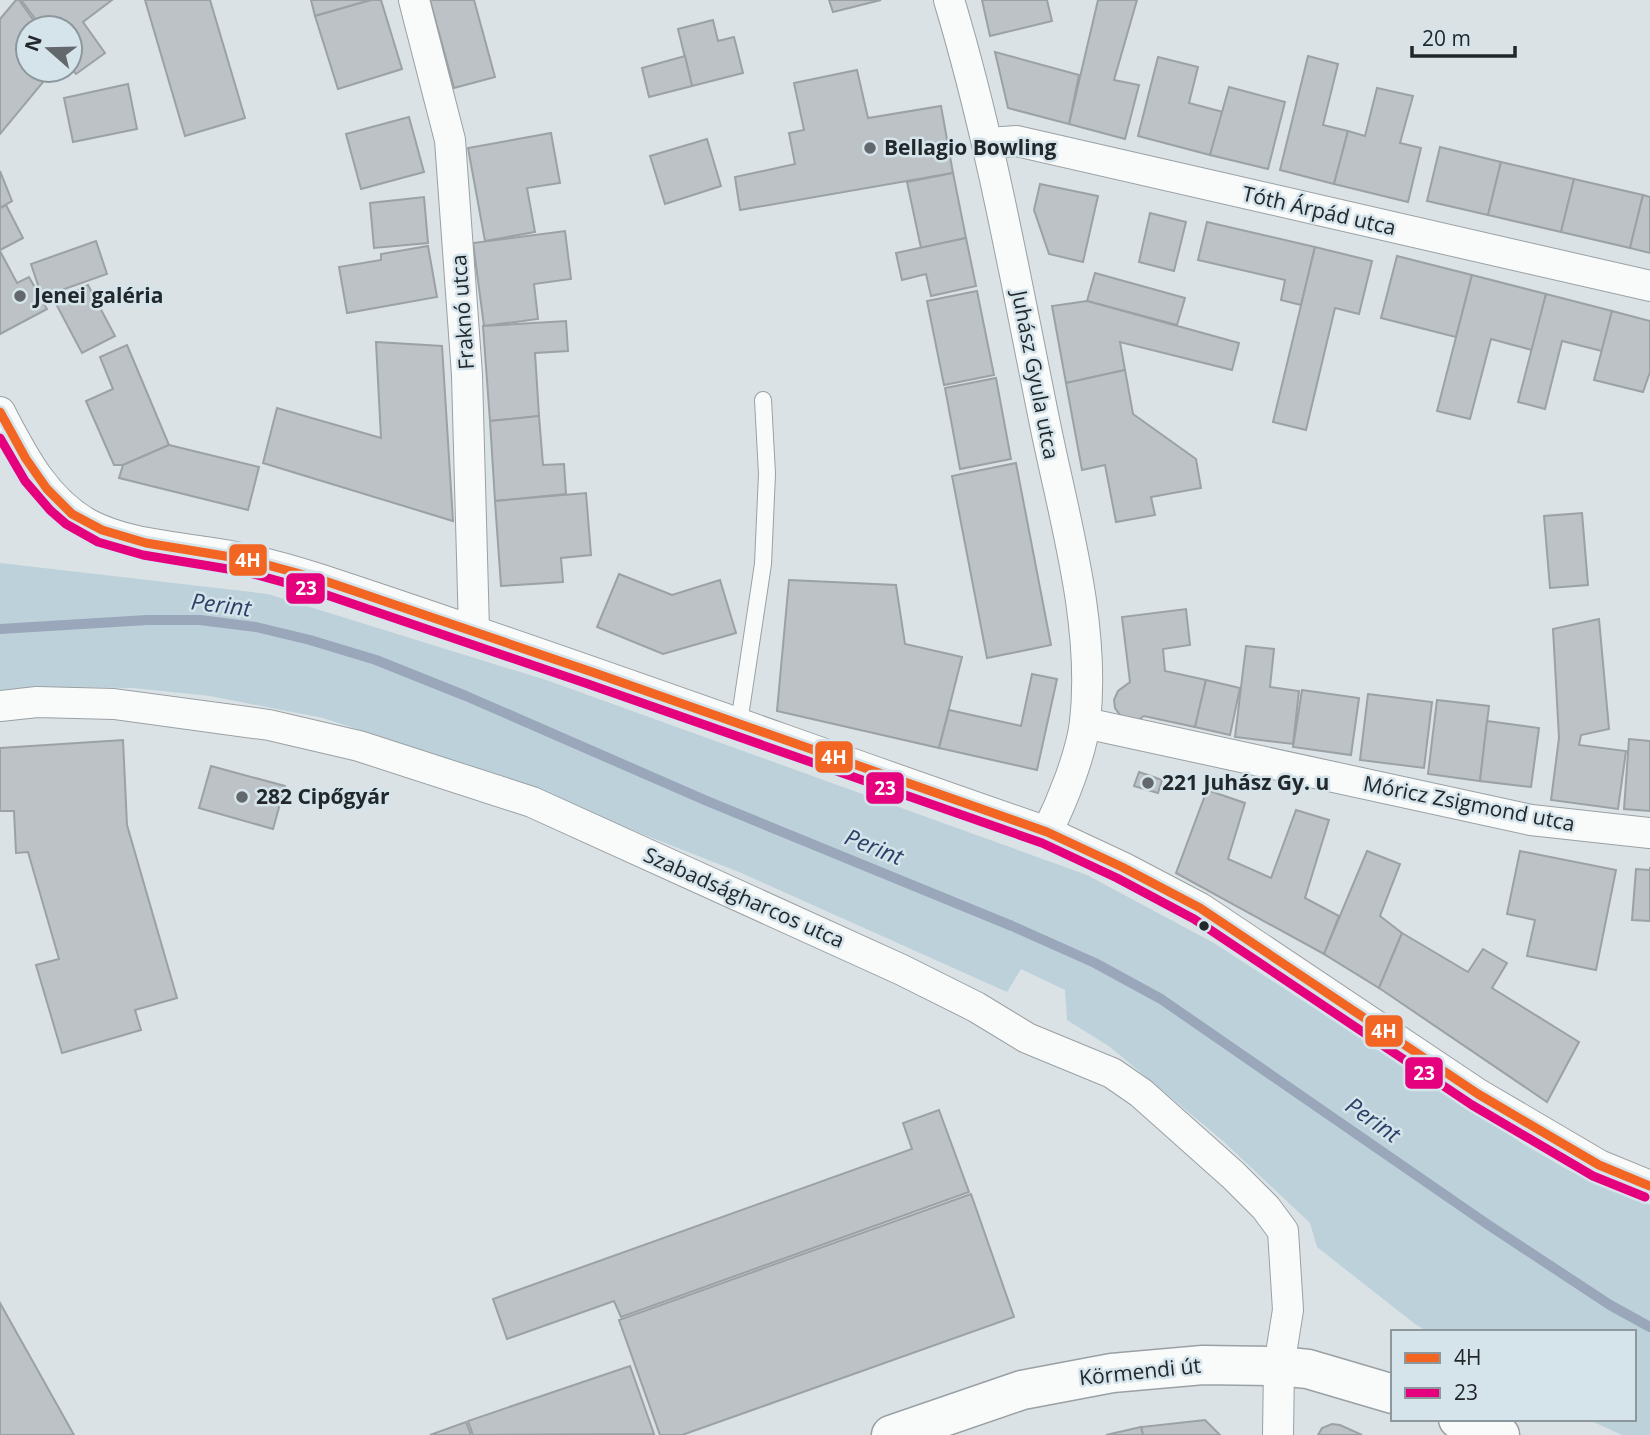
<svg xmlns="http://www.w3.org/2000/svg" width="1650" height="1435" font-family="'Open Sans',sans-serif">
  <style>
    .green { fill: #bcd1da }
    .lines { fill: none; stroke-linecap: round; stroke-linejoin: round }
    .stream { stroke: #9aa6ba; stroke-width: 10 }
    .building { fill: #bcc2c5; stroke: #9ba1a4; stroke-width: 2 }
    .service-casing { stroke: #9aa0a3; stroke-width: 18 }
    .minor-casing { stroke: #9aa0a3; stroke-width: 32 }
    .tertiary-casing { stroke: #9aa0a3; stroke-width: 41 }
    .service { stroke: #f9fbfb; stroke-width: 16 }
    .minor { stroke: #f9fbfb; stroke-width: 30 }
    .tertiary { stroke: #f9fbfb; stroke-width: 38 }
    .bus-1-casing { stroke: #d5e4eb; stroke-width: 14 }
    .bus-2-casing { stroke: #d5e4eb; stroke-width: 14 }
    .bus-1 { stroke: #f26522; stroke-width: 9 }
    .bus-2 { stroke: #e5007d; stroke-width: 9 }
    .poi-dot { fill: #62686c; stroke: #d5e4eb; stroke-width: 2.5 }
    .bus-dot { fill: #21272a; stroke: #d5e4eb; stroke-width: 2.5 }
    .labels { text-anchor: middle; stroke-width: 5; stroke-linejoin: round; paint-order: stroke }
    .poi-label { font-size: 21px; font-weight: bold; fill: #21272a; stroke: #d5e4eb; text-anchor: start }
    .street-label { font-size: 21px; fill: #21272a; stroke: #d5e4eb }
    .water-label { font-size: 23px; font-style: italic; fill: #2d4068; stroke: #d5e4eb }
    .line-badge { stroke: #d5e4eb; stroke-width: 2.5 }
    .badge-label { font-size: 19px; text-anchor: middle; font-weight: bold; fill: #fff }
  </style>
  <rect width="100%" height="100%" fill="#dae2e6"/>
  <polygon class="green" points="0,563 268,594 549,681 1087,875 1214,943 1525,1145 1568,1170 1650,1205 1650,1435 1622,1435 1587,1419 1634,1419 1634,1332 1428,1332 1415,1324 1317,1247 1310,1223 1222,1140 1110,1047 1067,1020 1065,990 1021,969 1007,992 739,872 467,765 323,718 210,696 133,688 56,687 0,690"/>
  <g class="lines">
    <polyline class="stream" points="0,629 147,620 200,620 256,627 310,640 376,660 466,696 707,801 1012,926 1095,963 1161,999 1487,1224 1610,1305 1650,1327"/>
  </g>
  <g class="building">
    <polygon points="16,0 19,0 39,28 28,28 28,70 53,70 0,134 0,19"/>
    <polygon points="21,0 112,0 83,22 105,53 76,74 70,67 70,28 42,28"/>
    <polygon points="145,0 210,0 245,118 185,136"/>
    <polygon points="311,0 371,0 315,16"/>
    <polygon points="371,0 381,0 402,69 338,89 315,16"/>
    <polygon points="430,0 474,0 495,77 454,88"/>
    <polygon points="829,0 881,0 833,12"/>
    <polygon points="982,0 1047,0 1052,21 990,36"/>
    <polygon points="1098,0 1137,0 1114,80 1139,85 1125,139 1069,124"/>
    <polygon points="713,20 718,41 734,37 743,73 692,86 678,29"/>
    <polygon points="995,52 1079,75 1069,124 1008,108"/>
    <polygon points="685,56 692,86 649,97 642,68"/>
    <polygon points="1308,56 1338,64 1323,125 1348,131 1334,184 1280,170"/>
    <polygon points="1158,57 1198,67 1189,103 1223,112 1210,155 1138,136"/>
    <polygon points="857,70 868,118 941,106 953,173 740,210 735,177 795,164 789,133 804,130 794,83"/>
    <polygon points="128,84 137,129 73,142 64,98"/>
    <polygon points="1229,87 1285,102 1268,169 1210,155"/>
    <polygon points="1377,88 1413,96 1400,143 1421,148 1408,202 1334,184 1348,131 1365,136"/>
    <polygon points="409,117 424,172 361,189 346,134"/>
    <polygon points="551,133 560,183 527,188 535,232 485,241 468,148"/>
    <polygon points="707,139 721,186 665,204 650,156"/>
    <polygon points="1440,147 1501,162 1488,215 1427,201"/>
    <polygon points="1501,162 1574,179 1561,232 1488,215"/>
    <polygon points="0,171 12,201 0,208"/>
    <polygon points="953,173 966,238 921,248 907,182"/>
    <polygon points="1574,179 1643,195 1630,248 1561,232"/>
    <polygon points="1040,184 1098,196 1083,262 1049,254 1034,210"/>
    <polygon points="1643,195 1650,197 1650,253 1630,248"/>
    <polygon points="424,197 428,243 374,248 370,203"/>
    <polygon points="6,205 23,238 0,250 0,208"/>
    <polygon points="1150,213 1186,222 1174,271 1139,262"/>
    <polygon points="1207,222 1315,247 1301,305 1281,300 1285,280 1198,260"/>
    <polygon points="565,231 571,279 534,284 538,319 484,326 473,243"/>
    <polygon points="966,238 976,286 931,296 926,274 902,280 896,253"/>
    <polygon points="96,241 107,274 42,297 31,264"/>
    <polygon points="428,246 437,297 347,313 339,267 381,260 381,254"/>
    <polygon points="1315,247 1372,261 1359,314 1335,308 1306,430 1273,422"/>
    <polygon points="0,251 17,283 29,277 47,309 0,334"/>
    <polygon points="1397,256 1472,275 1456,337 1381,318"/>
    <polygon points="1095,273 1185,298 1177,325 1087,301"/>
    <polygon points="1472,275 1546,294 1532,350 1491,339 1470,419 1437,411"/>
    <polygon points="88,285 115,336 82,353 55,302"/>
    <polygon points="977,291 994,375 944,385 927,301"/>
    <polygon points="1546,294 1612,311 1602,351 1562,341 1545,409 1518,402"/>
    <polygon points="1087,301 1239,343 1232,370 1120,342 1125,370 1066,383 1052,306"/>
    <polygon points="1612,311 1650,321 1650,372 1643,392 1594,380"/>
    <polygon points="566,321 568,351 535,353 539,416 490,421 483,326"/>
    <polygon points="376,342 442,346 453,521 263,463 277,408 381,438"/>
    <polygon points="127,345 169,445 123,465 114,465 86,401 113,389 100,357"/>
    <polygon points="1125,370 1133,414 1196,459 1201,488 1151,497 1155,515 1116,522 1105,465 1082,470 1066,383"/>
    <polygon points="996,378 1011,459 960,469 945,388"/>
    <polygon points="539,416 543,465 564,464 566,494 495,501 490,421"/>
    <polygon points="169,445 259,467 248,510 119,478 123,465"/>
    <polygon points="1016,463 1051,645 987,658 952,476"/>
    <polygon points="586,493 591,555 561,558 563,582 501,586 495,501"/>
    <polygon points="1582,513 1588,585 1550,588 1544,516"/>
    <polygon points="619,574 672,595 720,580 736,633 663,654 597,627"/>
    <polygon points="789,580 896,585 905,644 962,657 939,748 777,711"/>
    <polygon points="1186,609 1190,645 1163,649 1165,671 1206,680 1195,727 1144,716 1138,720 1123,719 1115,708 1114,700 1118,691 1130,682 1122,617"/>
    <polygon points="1599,619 1609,729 1581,735 1579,745 1626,751 1618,809 1551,800 1559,738 1553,629"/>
    <polygon points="1246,646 1274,649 1270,687 1299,691 1293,744 1235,737"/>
    <polygon points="1032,674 1057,679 1037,770 939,748 949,710 1021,726"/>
    <polygon points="1206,680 1240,688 1230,735 1195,727"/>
    <polygon points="1302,690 1359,698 1351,755 1293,747"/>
    <polygon points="1368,694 1432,702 1424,768 1360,760"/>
    <polygon points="1437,700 1489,706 1480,781 1428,774"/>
    <polygon points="1487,721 1539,728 1531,787 1480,781"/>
    <polygon points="1629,739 1650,741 1650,811 1624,809"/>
    <polygon points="123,740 127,825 177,998 135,1010 141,1030 62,1053 36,965 59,959 28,852 16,853 14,811 0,811 0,748"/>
    <polygon points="211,766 285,786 273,829 199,808"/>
    <polygon points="1139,772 1162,780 1158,793 1134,786"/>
    <polygon points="1207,790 1245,803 1228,859 1271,878 1296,810 1329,820 1305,898 1339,916 1324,954 1176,873"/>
    <polygon points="1367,851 1400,864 1380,916 1402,933 1379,988 1324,954"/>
    <polygon points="1520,851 1616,870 1596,970 1527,956 1535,920 1507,914"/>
    <polygon points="1650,867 1650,921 1632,920 1636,869 1650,870"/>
    <polygon points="1402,933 1468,972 1483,949 1507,963 1492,988 1579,1042 1547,1102 1379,988"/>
    <polygon points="939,1110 969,1192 621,1317 614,1301 507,1339 493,1299 912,1149 903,1123"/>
    <polygon points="971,1194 1014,1317 682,1435 660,1435 619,1320"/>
    <polygon points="0,1303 74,1435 0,1435"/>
    <polygon points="630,1366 654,1434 473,1435 468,1421"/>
    <polygon points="1205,1420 1220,1435 1143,1435 1141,1427"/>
    <polygon points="466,1422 471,1435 430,1435"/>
    <polygon points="1332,1424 1340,1425 1362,1435 1318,1435 1322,1428"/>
    <polygon points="1141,1427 1143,1435 1106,1435"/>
  </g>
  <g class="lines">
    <g class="service-casing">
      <polyline id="service" points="739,723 763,564 767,474 763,400"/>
    </g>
    <g class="minor-casing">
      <g id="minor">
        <polyline points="414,0 450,140 467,375 474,630"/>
        <path d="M949,0C991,139 1016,282 1045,424C1064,518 1096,624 1085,722C1081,755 1062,802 1047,832"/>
        <polyline points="988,143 1017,141 1650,286"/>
        <path d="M0,412C22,454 44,499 88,524C124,543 167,546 206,552C244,557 282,567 319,579C563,659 804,748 1047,832L1122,867L1200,908L1478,1094L1599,1165L1650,1186"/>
        <polyline points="0,706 37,702 114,704 269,725 359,746 532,802 902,970 976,1007 1027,1038 1112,1073 1141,1093 1233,1175 1266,1208 1283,1231 1288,1310 1279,1366 1278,1435"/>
        <polyline points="1085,723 1531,820 1650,833"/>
      </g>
    </g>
    <g class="tertiary-casing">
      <g id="tertiary">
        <polyline points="1458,1419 1500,1435"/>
        <polyline points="891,1435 1022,1390 1112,1373 1203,1365 1279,1366 1308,1369 1393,1394"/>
      </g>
    </g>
    <use href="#service" class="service"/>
    <use href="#minor" class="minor"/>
    <use href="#tertiary" class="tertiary"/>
    <g class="bus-1-casing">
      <polyline id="bus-1" points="0,412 26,459 47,489 72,514 102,530 146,543 249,560 319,579 592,672 1047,832 1122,867 1200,908 1478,1094 1599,1165 1650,1186"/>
    </g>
    <g class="bus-2-casing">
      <polyline id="bus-2" points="0,438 25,481 50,510 66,524 98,542 143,555 246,572 315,591 588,684 1042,843 1117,878 1194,919 1472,1105 1593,1176 1645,1197"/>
    </g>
    <use href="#bus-1" class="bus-1"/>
    <use href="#bus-2" class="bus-2"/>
  </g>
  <g class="poi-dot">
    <circle cx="870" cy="148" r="7"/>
    <circle cx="20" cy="296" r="7"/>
    <circle cx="1148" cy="783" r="7"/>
    <circle cx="242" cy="797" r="7"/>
  </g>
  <circle class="bus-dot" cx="1204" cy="926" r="6"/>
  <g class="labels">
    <g class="poi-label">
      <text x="884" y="155">Bellagio Bowling</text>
      <text x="34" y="303">Jenei galéria</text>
      <text x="1162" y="790">221 Juhász Gy. u</text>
      <text x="256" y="804">282 Cipőgyár</text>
    </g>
    <g class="street-label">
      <text transform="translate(1319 211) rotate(13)" y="7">Tóth Árpád utca</text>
      <text transform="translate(463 312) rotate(-94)" y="7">Fraknó utca</text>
      <text transform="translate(1035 375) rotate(79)" y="7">Juhász Gyula utca</text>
      <text transform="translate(1469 804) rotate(11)" y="7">Móricz Zsigmond utca</text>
      <text transform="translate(744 898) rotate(24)" y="7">Szabadságharcos utca</text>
      <text transform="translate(1140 1372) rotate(-6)" y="7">Körmendi út</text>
    </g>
    <g class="water-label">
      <text transform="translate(221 605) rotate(7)" y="8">Perint</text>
      <text transform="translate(874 847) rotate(22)" y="8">Perint</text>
      <text transform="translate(1373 1120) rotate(35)" y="8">Perint</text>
    </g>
  </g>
  <g class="line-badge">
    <rect x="228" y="543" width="40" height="34" rx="7" fill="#f26522"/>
    <rect x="285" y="572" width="41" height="33" rx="7" fill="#e5007d"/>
    <rect x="814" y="740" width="40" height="34" rx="7" fill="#f26522"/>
    <rect x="865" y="771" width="40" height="34" rx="7" fill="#e5007d"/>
    <rect x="1364" y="1014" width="40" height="34" rx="7" fill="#f26522"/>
    <rect x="1404" y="1056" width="40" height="34" rx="7" fill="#e5007d"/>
  </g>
  <g class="badge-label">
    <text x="248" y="567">4H</text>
    <text x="306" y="595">23</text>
    <text x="834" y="764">4H</text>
    <text x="885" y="795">23</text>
    <text x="1384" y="1038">4H</text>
    <text x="1424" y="1080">23</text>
  </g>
  <rect x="1391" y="1330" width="245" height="91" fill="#d5e4eb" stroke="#8d989e" stroke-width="2"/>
  <rect x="1405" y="1353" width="35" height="10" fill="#f26522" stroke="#8d989e" stroke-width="2"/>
  <text x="1454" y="1365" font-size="21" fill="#21272a">4H</text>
  <rect x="1405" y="1388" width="35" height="10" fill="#e5007d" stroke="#8d989e" stroke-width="2"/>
  <text x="1454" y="1400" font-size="21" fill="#21272a">23</text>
  <g transform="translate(49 49) rotate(290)"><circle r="33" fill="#d5e4eb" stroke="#8d989e" stroke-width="2"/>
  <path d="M0-5L12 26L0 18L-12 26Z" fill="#62686c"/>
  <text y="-10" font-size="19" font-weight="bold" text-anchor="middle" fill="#21272a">N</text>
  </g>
  <path d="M1412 46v10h103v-10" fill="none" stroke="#21272a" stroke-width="3.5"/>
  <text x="1422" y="46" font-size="21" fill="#21272a" stroke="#d5e4eb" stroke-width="5" paint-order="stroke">20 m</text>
</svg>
